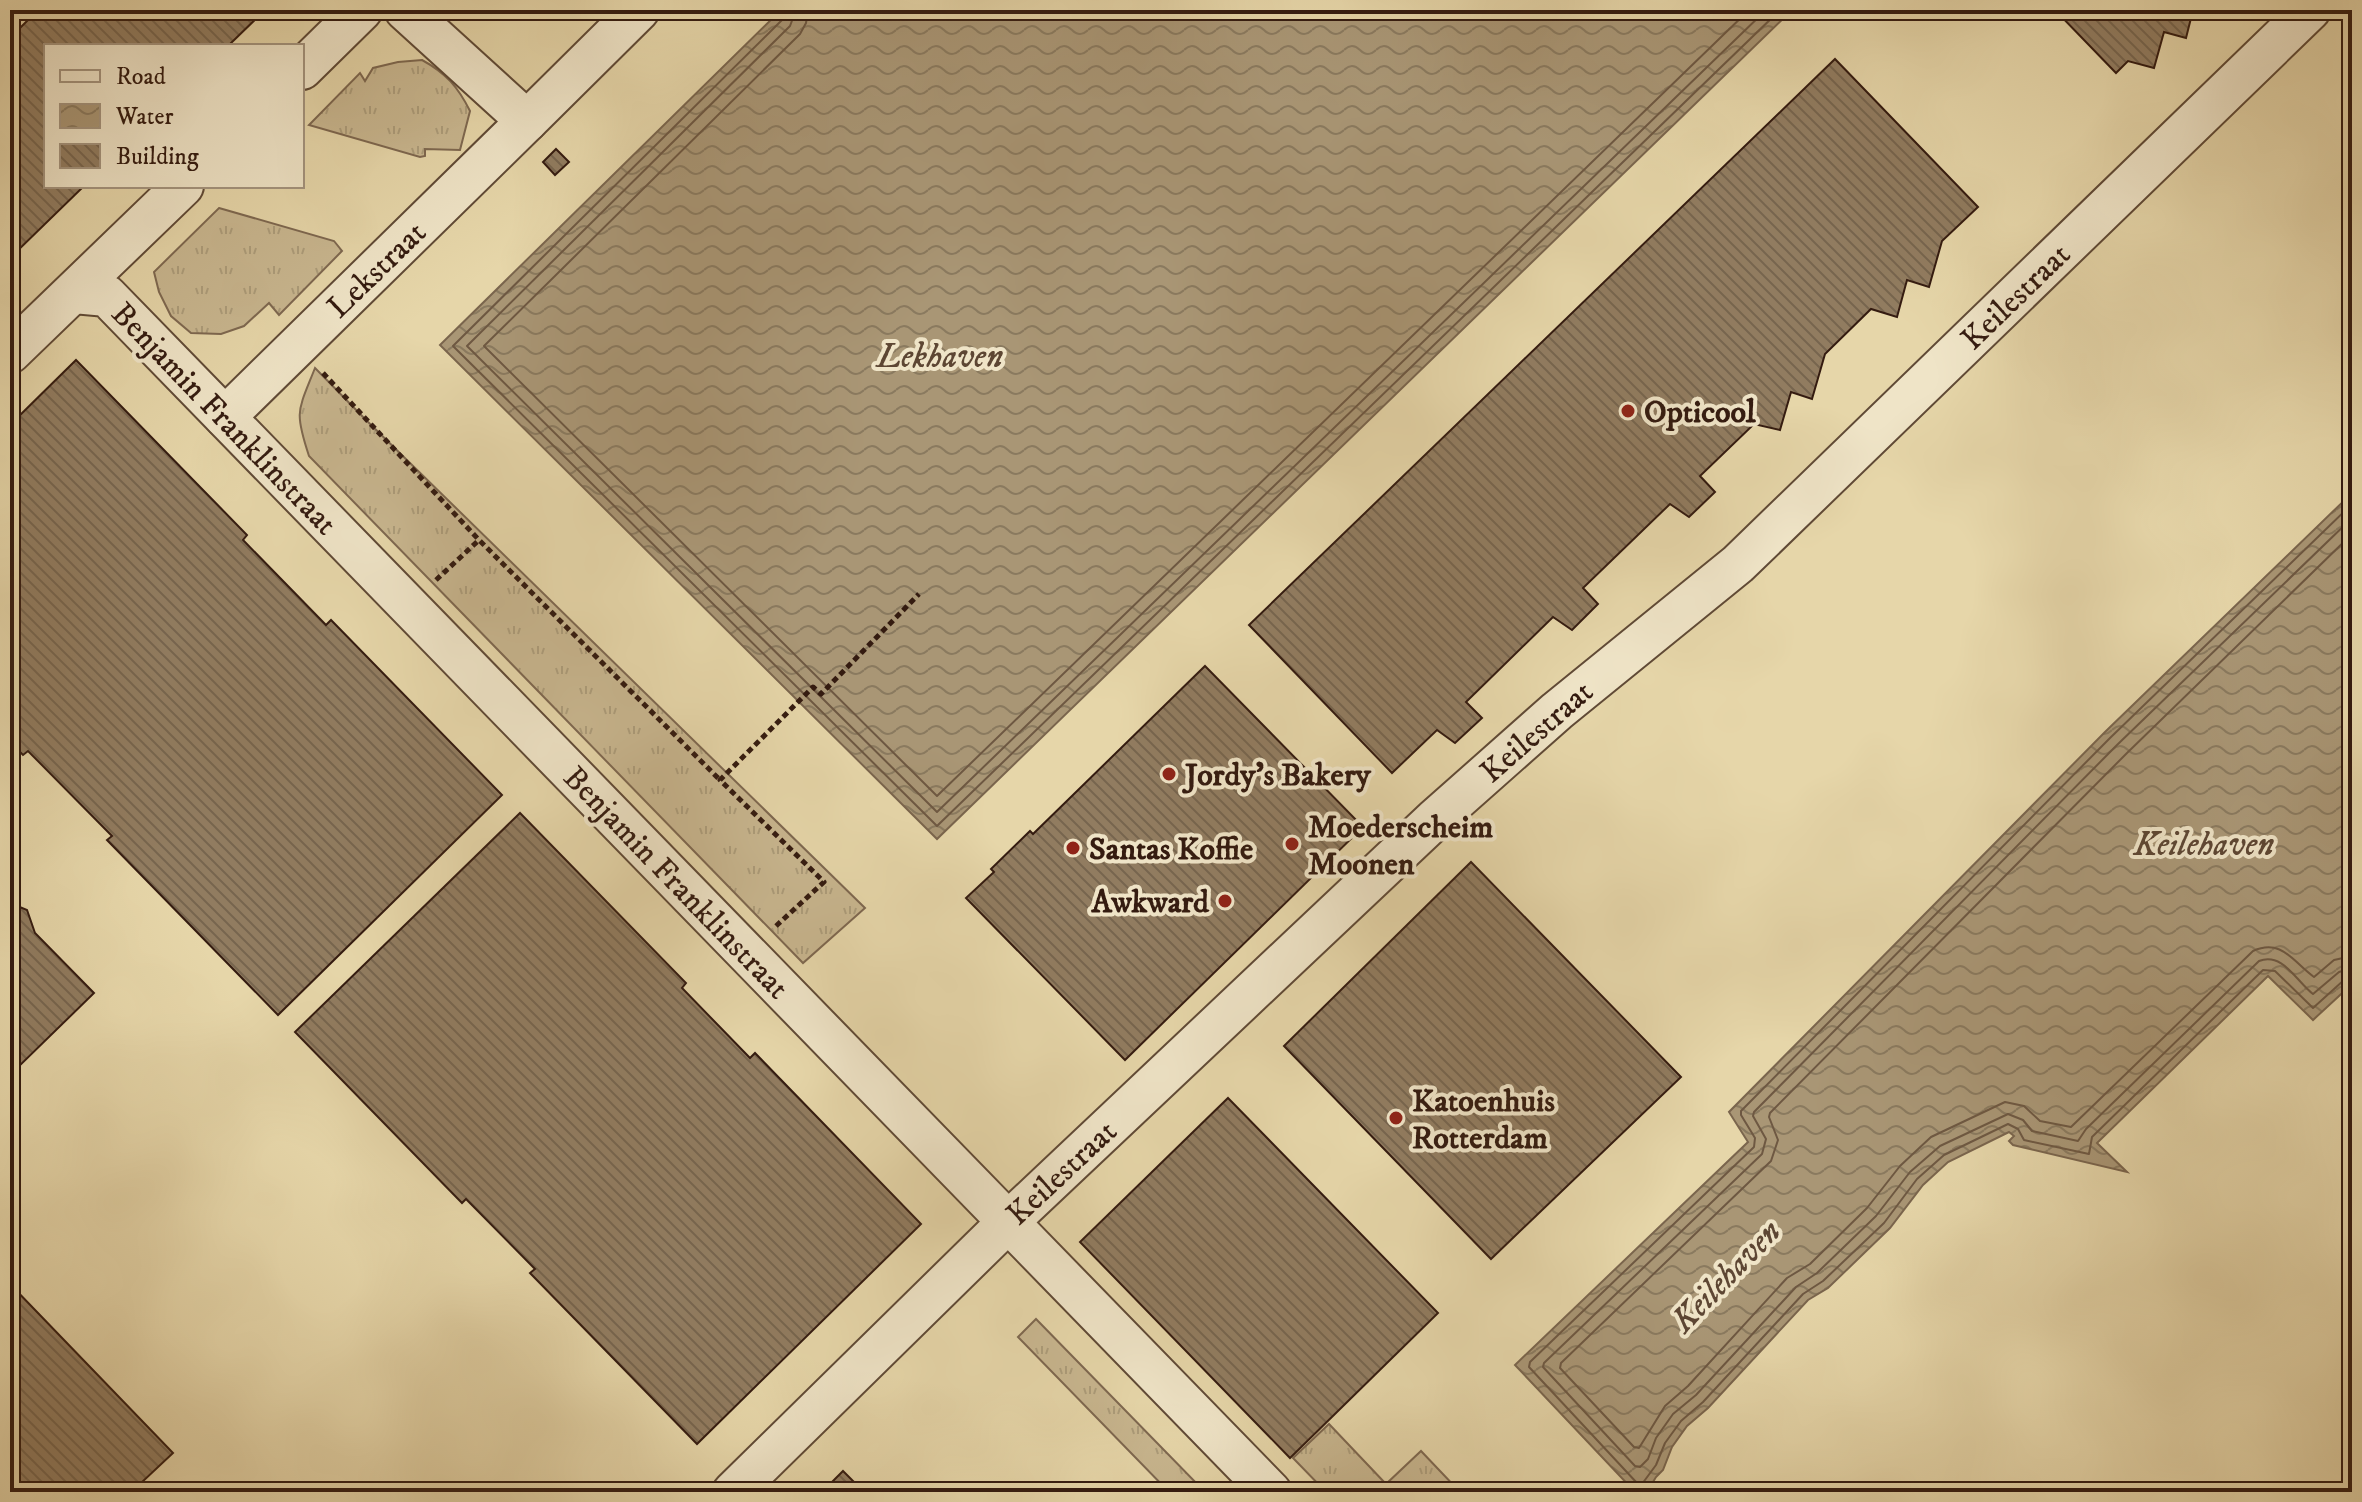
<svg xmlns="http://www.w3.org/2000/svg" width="2362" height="1502" font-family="'IM FELL DW Pica',serif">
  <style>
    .grass { fill: url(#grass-tufts); stroke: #7e6850; stroke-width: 2 }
    .water { fill: url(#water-waves); stroke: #7a654d; stroke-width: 2 }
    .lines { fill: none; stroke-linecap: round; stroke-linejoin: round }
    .shore { stroke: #6e5842; stroke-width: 2 }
    .building { fill: url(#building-back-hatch); stroke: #341b10; stroke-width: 2 }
    .minor-casing { stroke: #604a36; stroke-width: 44 }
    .path { stroke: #341b10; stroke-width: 5; stroke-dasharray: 6 4; stroke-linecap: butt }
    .minor { stroke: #efe4c7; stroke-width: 40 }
    .poi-dot { fill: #8f2418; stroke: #efe4c7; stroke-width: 3 }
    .labels { text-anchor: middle; stroke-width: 8; stroke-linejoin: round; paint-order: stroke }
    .street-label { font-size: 32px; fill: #341b10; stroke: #efe4c7 }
    .poi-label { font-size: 32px; font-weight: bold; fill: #341b10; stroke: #efe4c7; text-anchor: start }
    .water-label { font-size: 34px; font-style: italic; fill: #5d4633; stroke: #efe4c7 }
  </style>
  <defs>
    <pattern id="grass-tufts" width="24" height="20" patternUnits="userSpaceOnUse" patternTransform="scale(2)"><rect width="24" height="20" fill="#c8b68f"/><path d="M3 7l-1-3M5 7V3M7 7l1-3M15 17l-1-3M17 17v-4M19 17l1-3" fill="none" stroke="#ac9c7a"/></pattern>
    <pattern id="water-waves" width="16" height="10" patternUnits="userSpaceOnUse" patternTransform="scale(2)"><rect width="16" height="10" fill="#a99675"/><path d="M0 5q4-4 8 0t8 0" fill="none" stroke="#8a7a5f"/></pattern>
    <pattern id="building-back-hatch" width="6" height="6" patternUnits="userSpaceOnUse" patternTransform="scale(2)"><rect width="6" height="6" fill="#917c60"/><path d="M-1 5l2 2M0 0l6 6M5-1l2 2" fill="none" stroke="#77654e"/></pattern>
  </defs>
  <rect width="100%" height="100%" fill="#e6d6a9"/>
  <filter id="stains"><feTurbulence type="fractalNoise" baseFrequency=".0025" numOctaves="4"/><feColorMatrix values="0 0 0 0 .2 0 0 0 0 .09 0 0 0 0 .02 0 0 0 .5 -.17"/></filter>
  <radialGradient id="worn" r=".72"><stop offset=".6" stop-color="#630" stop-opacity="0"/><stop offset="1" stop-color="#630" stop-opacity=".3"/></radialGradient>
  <g class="grass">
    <path d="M422,60C446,73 458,87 470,111L460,150L425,149V156L420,157L309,125L360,73L365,81L373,68L398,62Z"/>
    <polygon points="219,208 334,241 342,251 279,315 269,303 244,326 221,334 191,333 171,316 159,292 154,272"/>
    <path d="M315,368L365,419L865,908L803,963L309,456C294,411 298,411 315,368Z"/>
    <polygon points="1036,1319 1205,1492 1169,1492 1018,1337"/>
    <polygon points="1329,1424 1386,1484 1421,1451 1460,1492 1326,1492 1293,1458"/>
  </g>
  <g class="water">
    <polygon points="781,10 1792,10 937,839 440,345"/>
    <polygon points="2352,493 2352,984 2313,1020 2268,976 2097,1143 2127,1172 2013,1145 2009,1141 2014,1136 2009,1132 1948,1162 1923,1185 1890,1228 1828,1288 1808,1300 1708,1408 1687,1426 1672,1447 1663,1470 1656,1477 1647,1492 1635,1492 1515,1365 1748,1142 1729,1112 2105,732"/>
  </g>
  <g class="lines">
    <g class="shore">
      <polyline points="786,10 783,19 453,346 937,826 1780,10"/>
      <polyline points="796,10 790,26 467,346 937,812 1766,10"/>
      <polyline points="808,10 806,23 800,34 484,346 937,796 1749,10"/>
      <polyline points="2352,504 2110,738 1741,1111 1741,1115 1755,1138 1754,1147 1530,1362 1529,1367 1637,1483 1642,1484 1656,1465 1665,1443 1681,1421 1703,1402 1803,1294 1823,1281 1884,1223 1917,1179 1944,1155 2008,1124 2018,1129 2024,1140 2089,1154 2092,1137 2263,970 2275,971 2313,1008 2344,980 2352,978"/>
      <path d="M2352,518L2117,745L1754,1112L1753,1116L1766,1139L1762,1154L1544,1363L1543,1367L1635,1466L1640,1467L1648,1459L1656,1438L1673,1414L1696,1395L1796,1287L1817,1273L1876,1216L1910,1172L1940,1146L2008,1114L2023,1120L2032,1131L2078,1141L2086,1129L2259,961C2283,952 2296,981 2313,994L2339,972L2352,968"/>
      <path d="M2352,534L2126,754L1770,1113L1769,1117L1778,1140L1771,1161L1561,1363L1560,1368L1634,1447L1639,1448L1665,1406L1688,1386L1787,1278L1810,1264L1867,1208L1900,1166L1931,1137L2005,1102L2024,1106L2040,1121L2071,1127L2253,951C2282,938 2293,962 2314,977L2334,960L2352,956"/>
    </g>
  </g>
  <g class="building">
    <polygon points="38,10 265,10 228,46 46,46 46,186 84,186 10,258 10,38"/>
    <polygon points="2055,10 2193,10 2186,38 2164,32 2154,68 2128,61 2116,73"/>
    <polygon points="1835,59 1978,207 1942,241 1929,287 1907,280 1897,317 1871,309 1825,354 1812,399 1791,392 1780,430 1754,424 1700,476 1715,492 1689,517 1670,504 1583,588 1598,604 1572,630 1553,617 1466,702 1482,718 1455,743 1437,730 1392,773 1249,625"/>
    <polygon points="556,149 569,162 555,175 543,162"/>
    <polygon points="76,360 247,535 243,540 326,625 331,620 502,795 278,1015 107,840 112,836 28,751 23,755 10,742 10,425"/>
    <polygon points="1205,666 1363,827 1125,1060 966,898 994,872 991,869 1030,831 1033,834"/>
    <polygon points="520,813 686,983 682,988 750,1058 755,1053 921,1224 697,1444 530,1273 535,1269 466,1199 462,1203 295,1032"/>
    <polygon points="1471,862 1681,1077 1491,1259 1284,1046"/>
    <polygon points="10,903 27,910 35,933 94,993 10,1075"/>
    <polygon points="1228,1098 1438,1313 1290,1458 1080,1242"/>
    <polygon points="10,1284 173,1453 141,1483 150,1492 10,1492"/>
    <polygon points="843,1471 864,1492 822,1492"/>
  </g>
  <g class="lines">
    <g class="minor-casing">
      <g id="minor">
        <polyline points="405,10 527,121 639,10"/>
        <polyline points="302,69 362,10"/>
        <polyline points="74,293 107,296 1271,1492"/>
        <polyline points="10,353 183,186"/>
        <polyline points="225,417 527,121"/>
        <polyline points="733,1492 1009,1221 1434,820 1557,711 1738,564 2310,10"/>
      </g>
    </g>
    <g class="path">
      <polyline points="323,373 479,540 720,780"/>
      <polyline points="436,580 479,540"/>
      <polyline points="776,926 824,882 720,780 813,687 821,694 919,594"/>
    </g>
    <use href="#minor" class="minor"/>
  </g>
  <g class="poi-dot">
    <circle cx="1628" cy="411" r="8"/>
    <circle cx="1169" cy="774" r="8"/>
    <circle cx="1292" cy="844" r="8"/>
    <circle cx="1073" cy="848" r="8"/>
    <circle cx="1225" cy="901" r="8"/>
    <circle cx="1396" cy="1118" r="8"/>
  </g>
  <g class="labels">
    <g class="street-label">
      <text transform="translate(376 269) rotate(-44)" y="11">Lekstraat</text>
      <text transform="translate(2015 296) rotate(-44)" y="11">Keilestraat</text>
      <text transform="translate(225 418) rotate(46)" y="11">Benjamin Franklinstraat</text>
      <text transform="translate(1536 731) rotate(-41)" y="11">Keilestraat</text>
      <text transform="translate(677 882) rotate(46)" y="11">Benjamin Franklinstraat</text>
      <text transform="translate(1061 1172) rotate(-43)" y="11">Keilestraat</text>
    </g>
    <g class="poi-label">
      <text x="1644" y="422">Opticool</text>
      <text x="1185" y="785">Jordy's Bakery</text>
      <text x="1308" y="837">Moederscheim<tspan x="1308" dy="37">Moonen</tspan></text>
      <text x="1089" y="859">Santas Koffie</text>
      <text x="1209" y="912" text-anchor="end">Awkward</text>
      <text x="1412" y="1111">Katoenhuis<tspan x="1412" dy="37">Rotterdam</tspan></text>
    </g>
    <g class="water-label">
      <text x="940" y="367">Lekhaven</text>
      <text x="2204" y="855">Keilehaven</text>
      <text transform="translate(1725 1275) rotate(-46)" y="12">Keilehaven</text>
    </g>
  </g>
  <rect width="2362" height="1502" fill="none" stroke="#e6d6a9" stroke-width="40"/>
  <rect x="12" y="12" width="2338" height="1478" fill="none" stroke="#341b10" stroke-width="4"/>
  <rect x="20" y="20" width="2322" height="1462" fill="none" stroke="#341b10" stroke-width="2"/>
  <rect x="44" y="44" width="260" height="144" fill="#efe4c7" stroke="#a4947e" stroke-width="2"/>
  <rect x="60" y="70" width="40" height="12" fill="#efe4c7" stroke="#a4947e" stroke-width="2"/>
  <text x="116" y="84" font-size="24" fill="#341b10">Road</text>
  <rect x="60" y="104" width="40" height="24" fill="url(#water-waves)" stroke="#a4947e" stroke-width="2"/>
  <text x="116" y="124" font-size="24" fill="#341b10">Water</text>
  <rect x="60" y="144" width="40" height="24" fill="url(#building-back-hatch)" stroke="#a4947e" stroke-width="2"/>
  <text x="116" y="164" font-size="24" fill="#341b10">Building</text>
  <rect width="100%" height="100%" filter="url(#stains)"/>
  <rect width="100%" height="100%" fill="url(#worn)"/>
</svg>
